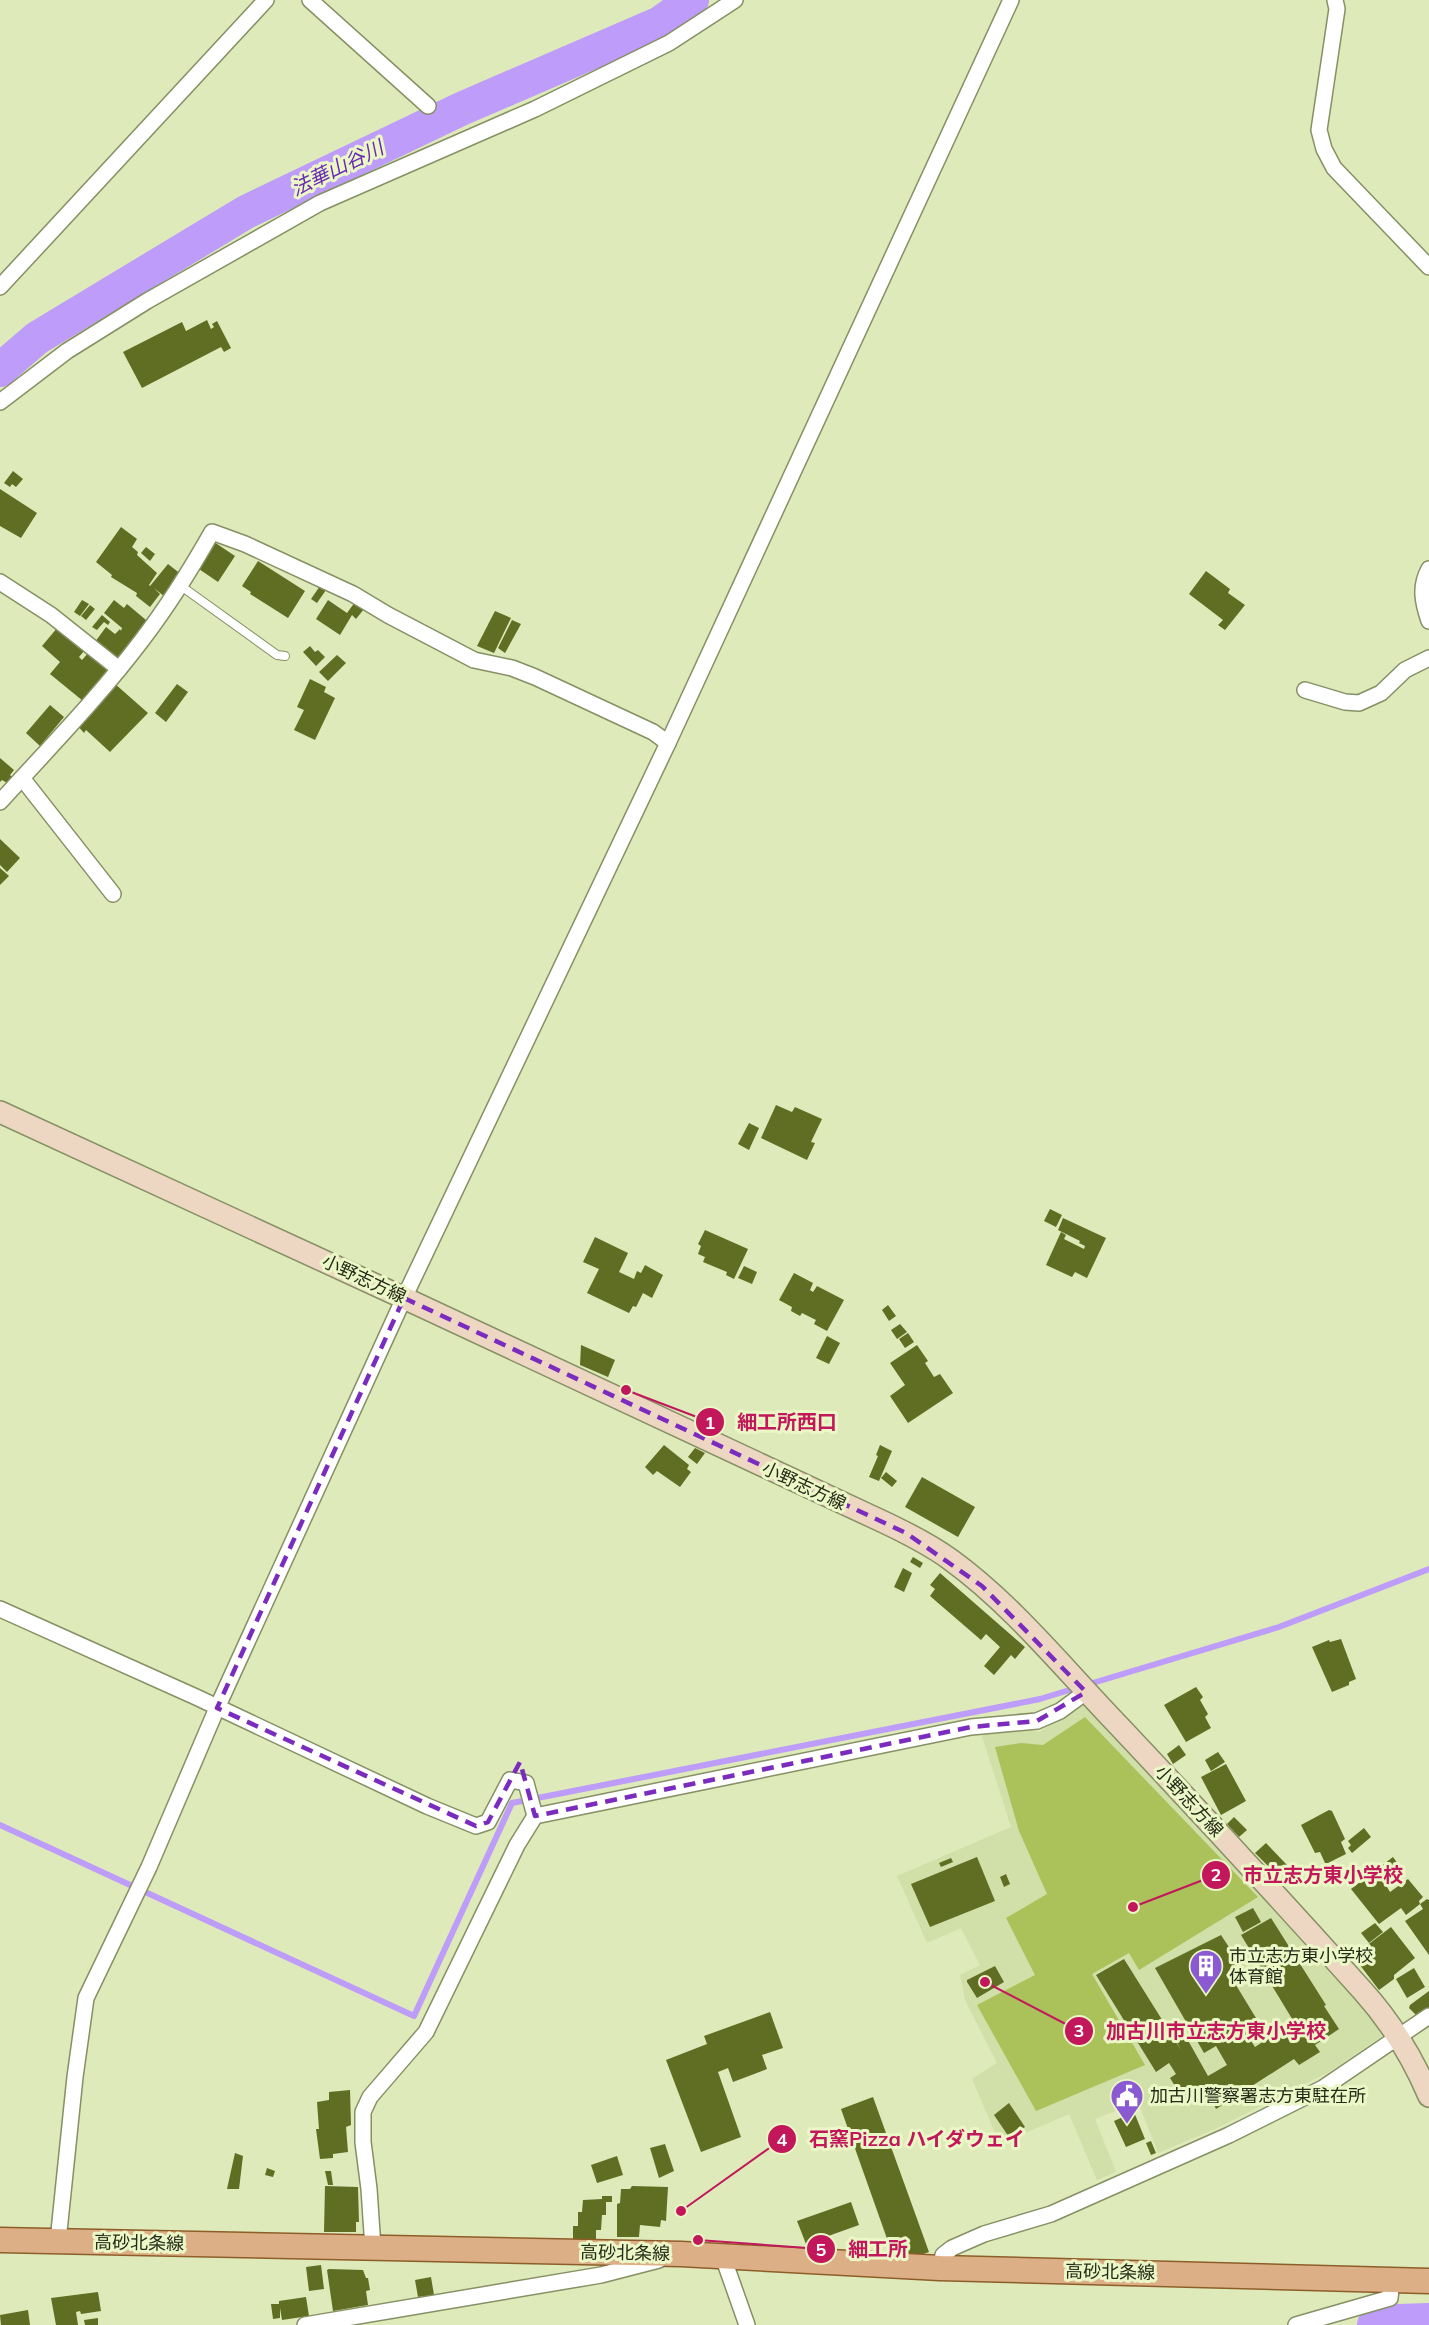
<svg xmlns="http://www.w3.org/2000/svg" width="1429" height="2325" font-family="Mulish,'Noto Sans JP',sans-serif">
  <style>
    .built { fill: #d1dfa8 }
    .green { fill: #abc15a }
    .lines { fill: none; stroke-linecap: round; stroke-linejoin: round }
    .stream { stroke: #bd9cfa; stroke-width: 6 }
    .river { stroke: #bd9cfa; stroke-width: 34 }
    .building { fill: #5f6e22 }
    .lane-casing { stroke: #859064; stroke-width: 10 }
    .street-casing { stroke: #859064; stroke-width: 18 }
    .secondary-casing { stroke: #859064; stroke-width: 24 }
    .primary-casing { stroke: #8e5e2a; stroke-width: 27 }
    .lane { stroke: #fff; stroke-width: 8 }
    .street { stroke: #fff; stroke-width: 15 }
    .secondary { stroke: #eed7c2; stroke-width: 21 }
    .primary { stroke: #ddaf86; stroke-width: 24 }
    .marked { fill: none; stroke: #7b2cbf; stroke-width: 4.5; stroke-dasharray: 12 8; stroke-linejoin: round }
    .labels { text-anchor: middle; stroke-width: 6; stroke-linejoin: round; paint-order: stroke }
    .street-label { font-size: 18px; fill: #252a17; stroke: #ebf7c7 }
    .poi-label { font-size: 18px; fill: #252a17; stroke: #ebf7c7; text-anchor: start }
    .water-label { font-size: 20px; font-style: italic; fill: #6a2bb3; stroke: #ebf7c7 }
    .leader { fill: none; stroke: #c2185b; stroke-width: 2 }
    .callout-dot { fill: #c2185b; stroke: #ebf7c7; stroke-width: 2 }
    .mark-label { font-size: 18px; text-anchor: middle; font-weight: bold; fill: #fff }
    .callout-label { font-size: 20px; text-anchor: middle; font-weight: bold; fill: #c2185b; stroke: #ebf7c7; stroke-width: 6; stroke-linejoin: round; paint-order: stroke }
  </style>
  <rect width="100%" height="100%" fill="#deeaba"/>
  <polygon class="built" points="1086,1703 1388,2032 1329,2072 1215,2129 1158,2153 1138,2102 1095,2119 1116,2172 1097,2180 1069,2114 1000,2144 972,2079 997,2063 965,2000 960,1975 980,1965 961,1928 927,1943 897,1876 1011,1827 981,1733 1022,1729 1039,1732"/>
  <polygon class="green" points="1085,1717 1258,1897 1139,1970 1129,1953 1092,1974 1145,2065 1036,2111 977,2005 1035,1975 1006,1918 1047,1894 1019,1831 995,1747 1021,1743 1043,1745"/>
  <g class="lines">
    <g class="stream">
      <polyline points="1086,1685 1279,1627 1429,1569"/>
      <polyline points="0,1825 414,2016 512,1803 1040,1699 1076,1688"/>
    </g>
    <g class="river">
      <polyline points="0,370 37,338 246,212 461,109 660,23 692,0"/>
      <polyline points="1374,2325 1398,2321 1429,2320"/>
    </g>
  </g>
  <g class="building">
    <polygon points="207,320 211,329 214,327 212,324 217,321 231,348 224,352 221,347 142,388 123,352 182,322 186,331"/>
    <polygon points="13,471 23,479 16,487 12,484 10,487 4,483"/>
    <polygon points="0,489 37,513 21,538 0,526"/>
    <polygon points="121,527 137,539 132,547 138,552 137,555 157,573 149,585 150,586 168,564 182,575 165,597 154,588 160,594 150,607 136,596 137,593 111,577 112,575 96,562"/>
    <polygon points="214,542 235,556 218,582 196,567"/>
    <polygon points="146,547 155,554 150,561 141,553"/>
    <polygon points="258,561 305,591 288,618 250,594 251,592 242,586"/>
    <polygon points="1206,571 1230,589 1228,593 1245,605 1225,630 1218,625 1223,620 1189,594"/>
    <polygon points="320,586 326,590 317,603 311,599"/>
    <polygon points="82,600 89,604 80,616 74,612"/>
    <polygon points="114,600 124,608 127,604 146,620 145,622 148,624 119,660 95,642 106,627 115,634 120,629 121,631 122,628 104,613"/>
    <polygon points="328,600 347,613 355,602 364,609 356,619 352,615 340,635 316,619"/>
    <polygon points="90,605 95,609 86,620 81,616"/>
    <polygon points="495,611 511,618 494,653 477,646"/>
    <polygon points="102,615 110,622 108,625 104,622 97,630 92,627"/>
    <polygon points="512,620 521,624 505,653 498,648"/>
    <polygon points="58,627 85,650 79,657 82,660 89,652 110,670 83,701 50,674 60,662 42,646"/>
    <polygon points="310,646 315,652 318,650 325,657 316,666 303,652"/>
    <polygon points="337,655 346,663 328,681 319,672"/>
    <polygon points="310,679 326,687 324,692 335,698 315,740 294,730 304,710 297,707"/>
    <polygon points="114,683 148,713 110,752 86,730 84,733 77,725"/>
    <polygon points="177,684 188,692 166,722 155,713"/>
    <polygon points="50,705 64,717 40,746 26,733"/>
    <polygon points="0,758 14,770 10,775 13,778 9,784 2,780 0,782"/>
    <polygon points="0,839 20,858 7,872 0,865"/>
    <polygon points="0,868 9,876 0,885"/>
    <polygon points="776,1105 792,1112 795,1107 822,1119 811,1142 815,1143 807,1160 761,1138"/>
    <polygon points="749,1123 759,1128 749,1150 738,1144"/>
    <polygon points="1050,1209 1062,1215 1056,1227 1044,1221"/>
    <polygon points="1063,1218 1106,1238 1087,1278 1075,1272 1072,1277 1046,1265 1061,1232 1066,1235 1064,1239 1084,1249 1085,1246 1079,1243 1080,1241 1058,1230"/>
    <polygon points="705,1230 748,1249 734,1279 726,1275 727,1272 703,1262 705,1257 698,1254 701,1246 698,1244"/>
    <polygon points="595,1237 628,1253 619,1272 634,1279 637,1271 641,1273 645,1265 663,1275 652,1298 643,1293 636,1307 633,1306 629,1313 587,1293 599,1269 583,1262"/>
    <polygon points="744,1266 757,1272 752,1284 738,1278"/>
    <polygon points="794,1273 813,1283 810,1290 813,1292 817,1286 844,1300 827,1331 814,1324 816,1320 802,1313 800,1316 791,1311 792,1307 779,1300"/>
    <polygon points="888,1305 896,1316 889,1321 882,1310"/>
    <polygon points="900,1324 907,1332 897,1339 891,1330"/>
    <polygon points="908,1333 914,1342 905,1348 899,1339"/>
    <polygon points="827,1336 840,1343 829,1364 816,1358"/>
    <polygon points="581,1345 615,1360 608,1377 580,1365"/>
    <polygon points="917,1345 928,1361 925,1363 934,1377 940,1374 953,1393 908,1423 890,1396 905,1385 890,1363"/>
    <polygon points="664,1445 689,1465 687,1469 691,1472 680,1487 657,1471 653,1475 645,1467"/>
    <polygon points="880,1445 892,1451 879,1481 869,1477 878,1456 876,1455"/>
    <polygon points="695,1448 705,1453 697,1464 688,1457"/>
    <polygon points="886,1472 897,1481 892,1487 881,1478"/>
    <polygon points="922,1477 975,1507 958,1537 905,1507"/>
    <polygon points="913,1557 923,1563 920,1568 910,1562"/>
    <polygon points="903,1568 912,1573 904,1592 894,1587"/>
    <polygon points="940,1573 1025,1647 1015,1659 1011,1655 994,1675 984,1666 1000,1647 986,1634 981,1640 930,1596 935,1589 930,1585"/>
    <polygon points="1341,1639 1356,1679 1349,1682 1349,1685 1332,1692 1312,1647 1329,1640 1330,1642"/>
    <polygon points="1196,1687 1203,1697 1200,1700 1208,1714 1205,1717 1211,1728 1186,1742 1164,1705"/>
    <polygon points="1179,1745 1186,1755 1173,1764 1167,1754"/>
    <polygon points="1218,1752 1225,1762 1211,1771 1205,1760"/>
    <polygon points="1226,1764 1246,1801 1221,1815 1201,1777"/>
    <polygon points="1329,1810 1332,1811 1345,1839 1341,1842 1346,1854 1328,1863 1325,1863 1320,1852 1315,1853 1301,1825"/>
    <polygon points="1234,1817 1247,1830 1239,1837 1227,1824"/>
    <polygon points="1364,1828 1371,1837 1352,1853 1348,1848 1351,1845 1348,1841"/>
    <polygon points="1266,1843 1287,1865 1277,1875 1255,1853"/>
    <polygon points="977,1857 995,1901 930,1927 911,1884"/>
    <polygon points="1393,1857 1405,1874 1387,1887 1390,1892 1408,1879 1423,1897 1419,1901 1420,1904 1406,1915 1401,1908 1379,1924 1351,1889"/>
    <polygon points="951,1858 953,1862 941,1867 939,1863"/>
    <polygon points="1006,1874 1010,1884 1004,1887 1000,1877"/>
    <polygon points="1427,1899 1429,1900 1429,1955 1405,1921 1423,1909 1420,1904"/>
    <polygon points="1253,1908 1261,1922 1243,1932 1235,1917"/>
    <polygon points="1271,1918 1326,2005 1324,2006 1339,2029 1315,2045 1320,2052 1299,2065 1294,2059 1216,2109 1208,2091 1186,2104 1170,2078 1176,2074 1169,2063 1156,2072 1096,1975 1124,1959 1181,2050 1168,2026 1173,2024 1177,2030 1181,2028 1208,2076 1227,2065 1216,2046 1204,2053 1155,1968 1221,1935 1240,1964 1228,1972 1256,2018 1243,2028 1255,2047 1294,2022 1241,1935"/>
    <polygon points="1375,1923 1383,1932 1369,1943 1361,1933"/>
    <polygon points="1391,1927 1415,1958 1394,1975 1394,1979 1379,1990 1353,1956"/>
    <polygon points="995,1966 1004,1982 977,1998 967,1982 967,1980"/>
    <polygon points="1414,1968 1425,1987 1407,1998 1396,1979"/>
    <polygon points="1429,1991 1429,2009 1418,2017 1409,2008 1410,2005"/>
    <polygon points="770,2012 783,2048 762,2055 767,2069 733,2082 728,2068 718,2072 741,2137 701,2152 666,2060 707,2044 704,2036"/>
    <polygon points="350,2090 351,2125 346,2127 348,2152 333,2154 333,2158 320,2159 316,2129 319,2129 317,2102 329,2100 329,2092"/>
    <polygon points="873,2097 929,2252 896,2264 841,2109"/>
    <polygon points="1009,2103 1025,2127 1009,2137 994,2115"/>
    <polygon points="1134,2112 1145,2139 1126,2147 1114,2121"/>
    <polygon points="1151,2141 1156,2153 1151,2155 1146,2143"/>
    <polygon points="665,2144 674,2171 659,2178 650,2148"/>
    <polygon points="235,2153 243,2156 239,2189 227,2189"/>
    <polygon points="617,2156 623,2175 597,2183 591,2165"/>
    <polygon points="267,2168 275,2171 273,2177 265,2175"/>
    <polygon points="325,2171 331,2171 333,2185 328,2185"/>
    <polygon points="325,2186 358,2187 359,2222 356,2222 356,2232 324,2232"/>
    <polygon points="632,2186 668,2187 666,2221 661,2220 660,2227 640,2225 639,2237 617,2237 617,2204 620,2203 621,2189 630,2189"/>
    <polygon points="602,2196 612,2196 612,2202 606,2202 606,2215 602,2215 601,2230 596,2230 596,2240 573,2239 573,2226 578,2226 578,2212 582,2212 583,2200 602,2199"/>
    <polygon points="851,2202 859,2225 806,2244 797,2221"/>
    <polygon points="321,2265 324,2289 309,2291 306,2267"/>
    <polygon points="329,2269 363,2270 366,2278 368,2278 370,2290 366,2291 368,2305 333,2311 327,2270"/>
    <polygon points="431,2277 434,2295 418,2297 415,2280"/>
    <polygon points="98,2292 101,2311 81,2314 80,2311 76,2312 78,2325 56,2325 51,2298"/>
    <polygon points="306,2297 309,2316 282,2320 280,2308 280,2318 273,2319 271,2304 279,2304 279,2301"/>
    <polygon points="28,2310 30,2325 1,2325 0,2315"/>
    <polygon points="98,2318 98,2325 85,2325 84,2320"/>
  </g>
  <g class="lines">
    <g class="lane-casing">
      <polyline id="lane" points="181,586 277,655 285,656"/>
    </g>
    <g class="street-casing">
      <g id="street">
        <polyline points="310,0 428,106"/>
        <polyline points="1335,0 1337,9 1319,130 1324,149 1334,168 1429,267"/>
        <polyline points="0,287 266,0"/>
        <polyline points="0,402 67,351 147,301 320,203 535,109 669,43 735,0"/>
        <path d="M1429,569C1419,587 1423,603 1429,621"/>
        <polyline points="0,582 51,615 119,669"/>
        <polyline points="1305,690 1345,702 1359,703 1381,693 1405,670 1429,658"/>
        <polyline points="22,778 113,894"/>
        <path d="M0,802C48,749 99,697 142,640C168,606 191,569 212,532L245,544L353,594L388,615L474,660L512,668L535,677L653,732L668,743"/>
        <polyline points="0,1609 196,1697 427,1806 476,1826 488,1822 510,1780 526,1783 535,1816 517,1845 426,2032 370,2097 363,2112 363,2142 369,2189 373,2248"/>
        <polyline points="535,1816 971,1727 1037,1721 1060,1711 1086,1692"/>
        <polyline points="58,2241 75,2077 86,1998 149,1867 217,1708 404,1298 668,743 1011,0"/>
        <polyline points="723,2257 747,2325"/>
        <polyline points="940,2268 943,2255 952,2248 984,2234 1051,2214 1229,2135 1323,2088 1429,2016"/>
        <polyline points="305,2325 601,2275 659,2260"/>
        <polyline points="1296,2325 1390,2298 1392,2280"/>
      </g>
    </g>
    <g class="secondary-casing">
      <path id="secondary" d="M0,1112L404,1298L875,1518C901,1530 928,1543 951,1560C1013,1605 1065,1670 1119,1726C1201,1813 1282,1901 1362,1990C1391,2022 1412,2056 1429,2096"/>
    </g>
    <g class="primary-casing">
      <polyline id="primary" points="0,2240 681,2254 940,2268 1429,2281"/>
    </g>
    <use href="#lane" class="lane"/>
    <use href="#street" class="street"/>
    <use href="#secondary" class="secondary"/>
    <use href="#primary" class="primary"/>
  </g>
  <path class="marked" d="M404,1298L906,1533L982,1586L1086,1692L1037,1721L971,1727L535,1816L520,1762L488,1822L476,1826L217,1708Z"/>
  <defs>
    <g id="building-pin" transform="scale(1.725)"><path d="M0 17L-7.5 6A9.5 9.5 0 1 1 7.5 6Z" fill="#8b5ad3" stroke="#ebf7c7"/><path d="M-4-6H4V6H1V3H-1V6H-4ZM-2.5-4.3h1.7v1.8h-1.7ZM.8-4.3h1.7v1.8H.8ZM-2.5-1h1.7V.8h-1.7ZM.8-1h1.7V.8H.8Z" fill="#fff"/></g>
    <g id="civic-pin" transform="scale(1.725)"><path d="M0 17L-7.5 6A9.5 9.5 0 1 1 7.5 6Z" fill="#8b5ad3" stroke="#ebf7c7"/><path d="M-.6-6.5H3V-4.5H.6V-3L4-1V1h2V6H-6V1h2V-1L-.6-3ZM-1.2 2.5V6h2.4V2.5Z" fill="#fff"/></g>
  </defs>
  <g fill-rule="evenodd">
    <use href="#building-pin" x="1206" y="1966"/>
    <use href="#civic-pin" x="1127" y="2096"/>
  </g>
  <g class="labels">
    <g class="street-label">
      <text transform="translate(364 1279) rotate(25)" y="6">小野志方線</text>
      <text transform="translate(804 1486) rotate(25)" y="6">小野志方線</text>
      <text transform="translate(1189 1801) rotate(47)" y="6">小野志方線</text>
      <text transform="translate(139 2243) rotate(1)" y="6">高砂北条線</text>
      <text transform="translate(625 2253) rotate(1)" y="6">高砂北条線</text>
      <text transform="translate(1110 2272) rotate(1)" y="6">高砂北条線</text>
    </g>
    <g class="poi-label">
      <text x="1229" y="1962">市立志方東小学校<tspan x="1229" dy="21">体育館</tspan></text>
      <text x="1150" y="2102">加古川警察署志方東駐在所</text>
    </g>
    <g class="water-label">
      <text transform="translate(337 168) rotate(-26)" y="7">法華山谷川</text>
    </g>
  </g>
  <path class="leader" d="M626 1390L710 1422M1133 1907L1216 1875M985 1982L1079 2031M681 2211L782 2139M698 2240L821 2249"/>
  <g class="callout-dot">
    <circle cx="626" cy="1390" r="6"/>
    <circle cx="1133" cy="1907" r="6"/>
    <circle cx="985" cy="1982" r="6"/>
    <circle cx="681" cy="2211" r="6"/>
    <circle cx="698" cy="2240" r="6"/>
    <circle cx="710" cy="1422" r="15"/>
    <circle cx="1216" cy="1875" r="15"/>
    <circle cx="1079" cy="2031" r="15"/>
    <circle cx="782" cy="2139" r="15"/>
    <circle cx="821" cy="2249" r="15"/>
  </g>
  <g class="mark-label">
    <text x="710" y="1429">1</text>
    <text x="1216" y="1881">2</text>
    <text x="1079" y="2037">3</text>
    <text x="782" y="2146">4</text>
    <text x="821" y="2256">5</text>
  </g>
  <g class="callout-label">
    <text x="787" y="1429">細工所西口</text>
    <text x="1323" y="1882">市立志方東小学校</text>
    <text x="1216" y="2038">加古川市立志方東小学校</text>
    <text x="917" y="2146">石窯Pizza ハイダウェイ</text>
    <text x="878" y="2256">細工所</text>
  </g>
</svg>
